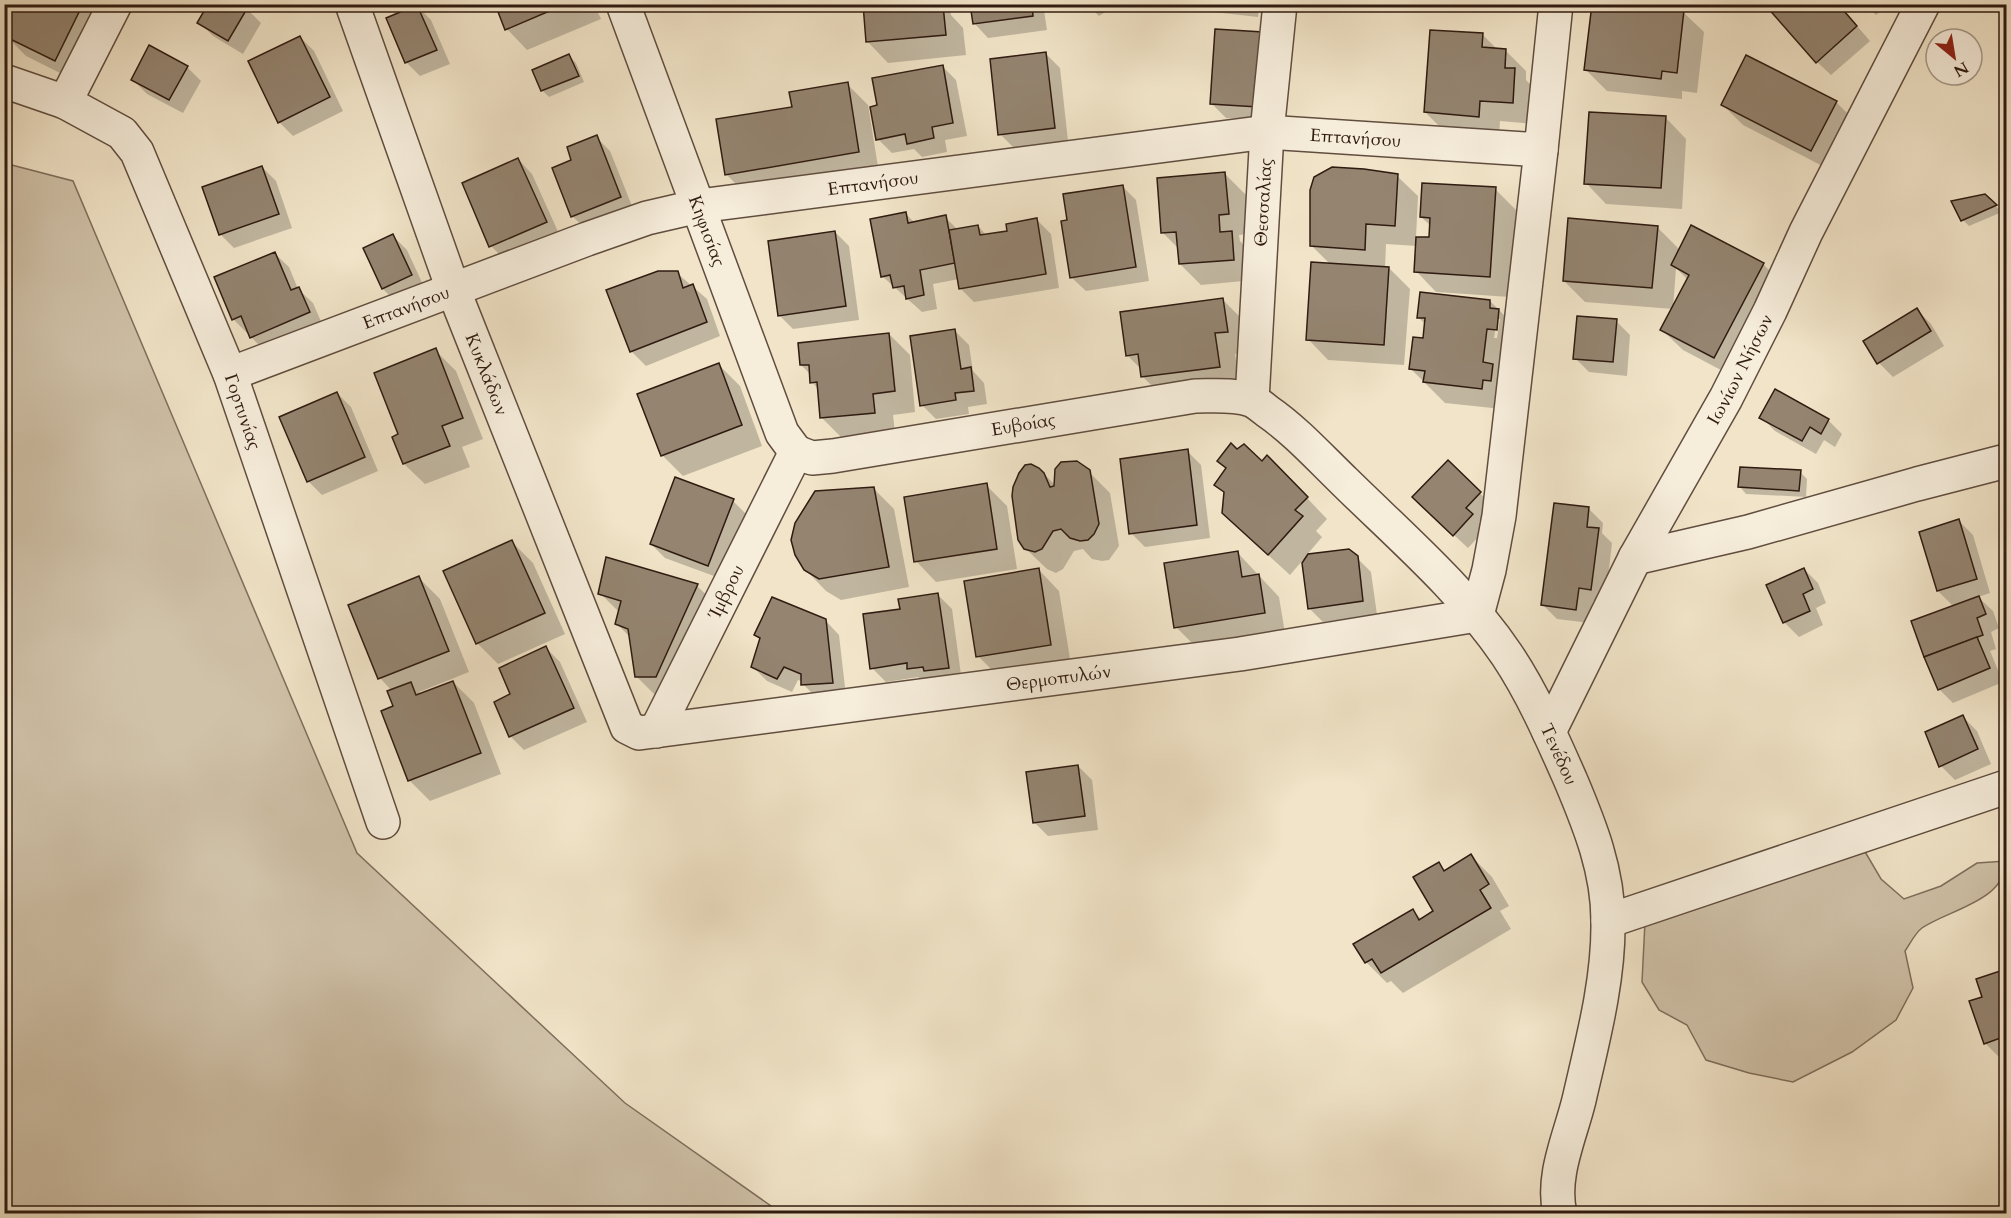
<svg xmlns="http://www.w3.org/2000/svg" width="2011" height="1218" font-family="Cardo,serif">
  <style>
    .green { fill: #d0c2a9; stroke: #806e5d; stroke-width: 1.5 }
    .shadow { fill: #0003; fill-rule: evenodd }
    .building { fill: #948470; stroke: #301b11; stroke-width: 1.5 }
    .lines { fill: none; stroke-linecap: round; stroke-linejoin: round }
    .minor-casing { stroke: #604d3f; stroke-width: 36 }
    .minor { stroke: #f6eddb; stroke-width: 33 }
    .labels { text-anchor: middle; stroke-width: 4.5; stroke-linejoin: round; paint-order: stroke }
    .street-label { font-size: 18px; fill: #301b11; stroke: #f6eddb }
  </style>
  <rect width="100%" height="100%" fill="#f1e4c8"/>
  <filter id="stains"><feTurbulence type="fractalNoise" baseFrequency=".00333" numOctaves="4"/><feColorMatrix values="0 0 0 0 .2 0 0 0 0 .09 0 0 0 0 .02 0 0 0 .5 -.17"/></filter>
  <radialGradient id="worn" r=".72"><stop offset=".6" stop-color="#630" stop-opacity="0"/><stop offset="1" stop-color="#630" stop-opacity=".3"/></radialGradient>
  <g class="green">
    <polygon points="4,163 73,181 357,853 625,1103 781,1213 5,1213"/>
    <path d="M1864,850L1881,879L1904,899L1941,886L1977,863L2006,861C2006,901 1948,910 1922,928C1915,933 1910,944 1905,951L1913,988L1896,1020L1852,1052L1793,1082L1749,1073L1706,1060L1687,1025L1659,1010L1642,982L1645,922Z"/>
  </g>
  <g class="shadow">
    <polygon points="9,4 114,4 76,81 26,56 5,35"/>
    <polygon points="496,4 594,4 601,19 527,50 507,29"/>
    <polygon points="864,4 950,4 951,15 963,28 966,55 888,63 868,42"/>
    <polygon points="971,4 1043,4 1047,30 988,38 974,23"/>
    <polygon points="1087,4 1118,4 1099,16"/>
    <polygon points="1182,4 1260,4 1258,17 1186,9"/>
    <polygon points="1838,4 1870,41 1831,75 1817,62"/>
    <polygon points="1865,4 1890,4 1876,15"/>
    <polygon points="417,6 431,20 450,64 420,76 406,62"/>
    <polygon points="247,9 261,23 243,54 213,36 199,22"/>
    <polygon points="1683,12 1704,32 1697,93 1682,91 1682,99 1607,91 1586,70"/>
    <polygon points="1262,33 1271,120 1226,118 1212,104"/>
    <polygon points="1483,35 1498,50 1505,50 1526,71 1526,80 1536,90 1534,124 1500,121 1499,137 1446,133 1425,112"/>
    <polygon points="300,37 314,51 343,111 293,136 279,122"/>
    <polygon points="1046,54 1060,68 1068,141 1014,148 1000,134"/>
    <polygon points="569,56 576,63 584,82 549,97 542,90"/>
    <polygon points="942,66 956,80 967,136 945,140 947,152 922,157 914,149 892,153 878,139 879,106"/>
    <polygon points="187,67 201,81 183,113 147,94 133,80"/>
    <polygon points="847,84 868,105 879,173 747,195 726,174 793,108"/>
    <polygon points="1836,102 1857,123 1832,171 1743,125 1723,105"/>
    <polygon points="1666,118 1686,139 1682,209 1606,204 1586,183"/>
    <polygon points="596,137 610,151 634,211 587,230 572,216 573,161"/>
    <polygon points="518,159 532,174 560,236 505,260 491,246"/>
    <polygon points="262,167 276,181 292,228 234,248 220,234"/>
    <polygon points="1225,174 1246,195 1249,234 1239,235 1240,241 1252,254 1254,280 1201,285 1180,264 1179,249 1163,233"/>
    <polygon points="1397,176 1418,196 1416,238 1430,239 1431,226 1421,217 1495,189 1516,210 1510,297 1436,292 1416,271 1417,246 1386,244 1385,268 1389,268 1410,289 1404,365 1328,360 1308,339 1331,265 1311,245"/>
    <polygon points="1122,186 1136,200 1149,281 1086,291 1071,277 1069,221"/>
    <polygon points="1984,195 2002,212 1969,226 1963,220"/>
    <polygon points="906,214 915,223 945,217 958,230 978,226 987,236 1008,232 1037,220 1051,234 1059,288 974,302 960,288 959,279 933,284 937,309 922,312 882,276"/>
    <polygon points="1657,227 1680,250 1763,264 1784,285 1736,378 1683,350 1662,330 1688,280 1676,268 1673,309 1585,302 1564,281"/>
    <polygon points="835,232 849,246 859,320 793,329 779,315"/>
    <polygon points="393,236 407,250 425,289 397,303 383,289"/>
    <polygon points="274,253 289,267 298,289 313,303 323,326 265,351 251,337 249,332 247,333 233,319"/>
    <polygon points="677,273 707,299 720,336 646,366 632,352 608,291"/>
    <polygon points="1222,299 1243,320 1248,352 1235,354 1240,387 1163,397 1142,376 1141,369 1127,355"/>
    <path d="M1490,301L1520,331L1502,409L1445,403L1410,368L1424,339L1426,325L1418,317ZM1497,319H1500L1497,338H1494Z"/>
    <polygon points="1917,310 1931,324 1944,346 1893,377 1879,363 1865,341"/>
    <polygon points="1616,321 1630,335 1627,376 1589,372 1575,358"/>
    <polygon points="955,331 969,345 973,371 984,383 987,404 968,407 969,414 936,419 922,405"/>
    <polygon points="889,334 910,355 915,412 893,415 895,433 842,438 822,418 819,390 812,382 811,375 801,365"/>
    <polygon points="435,350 456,371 483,439 462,447 470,467 425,484 404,464 400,435"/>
    <polygon points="719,365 740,386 762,446 683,476 662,455"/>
    <polygon points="337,393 351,407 378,471 322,495 308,481"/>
    <polygon points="1761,417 1828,420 1842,434 1835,447 1824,440 1816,454 1775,431"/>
    <polygon points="1187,451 1201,465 1210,538 1145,547 1131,533"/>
    <polygon points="1237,451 1288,478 1327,519 1316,531 1322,537 1306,556 1349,550 1371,572 1377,615 1323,622 1309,608 1303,560 1290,575 1245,534 1225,494 1216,484 1227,469 1219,461"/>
    <polygon points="1448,462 1494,507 1479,522 1486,529 1468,548 1428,511"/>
    <polygon points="1039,469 1056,486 1089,472 1110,493 1119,546 1109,560 1102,561 1092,559 1083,549 1074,551 1063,569 1056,573 1047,569 1025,548"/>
    <polygon points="1800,472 1807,479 1806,497 1746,494 1740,487"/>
    <polygon points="986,485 1007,506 1017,569 936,582 916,561"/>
    <polygon points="873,488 894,509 909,587 841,600 826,591 805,569"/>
    <polygon points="733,501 747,515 722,579 665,558 651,544"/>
    <polygon points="1589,509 1603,523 1602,533 1612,543 1605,603 1593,601 1590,623 1557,619 1543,605"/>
    <polygon points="1959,521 1973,535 1990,593 1978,597 1993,611 1999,628 1991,632 1996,649 1990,651 2003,682 1953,703 1939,689 1954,607 1938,591 1921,533"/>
    <polygon points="512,542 533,563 565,634 498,664 477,643"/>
    <polygon points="1237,552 1279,597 1285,633 1197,648 1176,627"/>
    <polygon points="1804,569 1818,583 1826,603 1816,608 1823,625 1799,637 1785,623 1768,585"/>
    <polygon points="1039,570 1059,591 1071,665 999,677 978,656"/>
    <polygon points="419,578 440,599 469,672 419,692 421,694 453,682 474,703 501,774 430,801 409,780 392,691 380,678 350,606"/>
    <polygon points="697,586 718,606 657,697 636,676 630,637 617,624 620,613 600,593"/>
    <polygon points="938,595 952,609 962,682 923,682 918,677 886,682 872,668 901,610"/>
    <polygon points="825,620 839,635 846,696 817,698 803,684 803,682 798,680 792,692 767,681 753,667 761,640 755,634"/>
    <polygon points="546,648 560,662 587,722 524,750 510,736 512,695"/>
    <polygon points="1963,717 1977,731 1991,764 1955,780 1941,766"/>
    <polygon points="1078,766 1092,780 1098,830 1048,836 1034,822"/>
    <polygon points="1471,856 1492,877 1509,906 1500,911 1511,929 1403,993 1391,981 1387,983 1366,962 1413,910 1422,920 1435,911 1439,864 1446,871"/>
    <polygon points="2006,970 2006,1054 1999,1057 1985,1043 1984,998 1978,980"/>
  </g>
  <g class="building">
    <polygon points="7,4 83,4 55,61 4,36"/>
    <polygon points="208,4 243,4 248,7 228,41 197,23"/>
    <polygon points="495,4 566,4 505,30"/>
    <polygon points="863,4 943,5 946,35 866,42"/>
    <polygon points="970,4 1032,4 1033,16 973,24"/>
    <polygon points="1592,4 1631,4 1684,10 1677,73 1662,71 1661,79 1584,70"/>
    <polygon points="1770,4 1838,4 1857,26 1816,63 1767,7"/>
    <polygon points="417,5 437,50 405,63 386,18"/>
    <polygon points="1215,29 1263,32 1258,107 1210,104"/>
    <polygon points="1430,30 1483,33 1482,47 1506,49 1505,68 1515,68 1513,103 1480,101 1479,117 1424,112"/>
    <polygon points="300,36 330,97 278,123 248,61"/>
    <polygon points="149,45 188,66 169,100 131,80"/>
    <polygon points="1046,52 1055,128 998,135 990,59"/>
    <polygon points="569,54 579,76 541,91 532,70"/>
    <polygon points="1746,55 1837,101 1811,151 1721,105"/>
    <polygon points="943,65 953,123 932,127 934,138 907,144 905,134 876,140 870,107 877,105 872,78"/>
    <polygon points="848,82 859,152 725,175 716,119 792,107 789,92"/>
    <polygon points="1589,112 1666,116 1661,188 1584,184"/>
    <polygon points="597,135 621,197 571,217 552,168 571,160 567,147"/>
    <polygon points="518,158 547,222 489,247 462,183"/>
    <polygon points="262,166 279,214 219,235 202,187"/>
    <polygon points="1332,167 1364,169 1398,174 1395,226 1366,224 1365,250 1310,246 1310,190 1314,177"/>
    <polygon points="1225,172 1229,214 1219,215 1220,232 1232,231 1234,260 1179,264 1176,232 1161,233 1157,178"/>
    <polygon points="1422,183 1496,187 1490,277 1414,272 1416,237 1429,237 1430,218 1420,217"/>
    <polygon points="1123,185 1136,267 1070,278 1061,221 1067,220 1063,194"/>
    <polygon points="1985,194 1997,205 1961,221 1951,201"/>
    <polygon points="906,212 908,223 946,215 955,263 920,270 924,295 906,299 904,286 893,288 890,275 881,277 870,219"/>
    <polygon points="1037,218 1046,274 959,289 949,230 978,225 980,235 1007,231 1006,224"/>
    <polygon points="1568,218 1658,226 1652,288 1563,281"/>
    <polygon points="1691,225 1764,263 1714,358 1660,330 1689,275 1671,265"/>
    <polygon points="835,231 846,306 778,316 768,241"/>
    <polygon points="393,234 412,275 382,289 363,248"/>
    <polygon points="275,252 291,290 299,287 310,312 250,338 241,316 232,320 214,277"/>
    <polygon points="1311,262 1389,267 1384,345 1306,340"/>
    <polygon points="658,271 678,271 683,288 693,284 707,322 630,352 606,290"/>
    <polygon points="1420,292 1490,300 1490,308 1499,309 1497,330 1487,329 1483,362 1493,364 1491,381 1483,380 1482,389 1423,382 1425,371 1409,369 1413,337 1423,338 1425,318 1417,318"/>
    <polygon points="1223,298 1228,332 1215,333 1220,367 1141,377 1138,354 1126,356 1120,312"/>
    <polygon points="1917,308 1931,331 1877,364 1863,341"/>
    <polygon points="1577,316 1617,319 1613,362 1573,359"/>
    <polygon points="955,329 961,369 971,367 974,391 955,393 956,400 920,406 910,336"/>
    <polygon points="889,333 895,391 873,394 875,413 820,418 817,382 810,383 809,365 800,365 798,343"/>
    <polygon points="436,348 463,418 442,426 450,446 403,464 392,437 398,434 374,373"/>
    <polygon points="719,363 742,425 661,456 637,394"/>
    <polygon points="1775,389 1829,419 1821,434 1810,427 1802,441 1759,418"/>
    <polygon points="337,392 365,457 307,482 279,417"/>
    <polygon points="1231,443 1237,449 1244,444 1262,461 1267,455 1308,497 1295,510 1303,516 1268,555 1222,513 1224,492 1214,485 1226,468 1217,461"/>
    <polygon points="1188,449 1197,525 1129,534 1120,459"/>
    <polygon points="1448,460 1481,492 1466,508 1473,514 1453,536 1412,497"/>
    <polygon points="1077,461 1090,470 1099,524 1094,534 1088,540 1080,541 1070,538 1061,529 1053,531 1042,549 1035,552 1024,549 1018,540 1012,496 1013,487 1019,473 1025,465 1031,464 1039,468 1044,473 1050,487 1054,486 1055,469 1061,462"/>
    <polygon points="1740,467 1801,470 1799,491 1738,487"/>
    <polygon points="675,477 734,499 708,566 650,544"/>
    <polygon points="987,483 997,549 914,562 904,497"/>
    <polygon points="874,487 889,567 819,579 804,570 795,555 791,540 795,523 815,491"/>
    <polygon points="1554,503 1589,507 1587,527 1599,528 1591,590 1579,588 1576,610 1541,605"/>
    <polygon points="1959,519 1977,579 1937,591 1919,532"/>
    <polygon points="512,540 545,613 476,644 443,571"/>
    <polygon points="1349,549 1358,556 1363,601 1308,609 1302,563 1308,554"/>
    <polygon points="1238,551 1242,577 1259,574 1265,613 1174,628 1164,563"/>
    <polygon points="606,557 698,584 656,677 635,677 628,629 615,624 621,601 598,594"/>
    <polygon points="1039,568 1051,645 976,657 964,581"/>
    <polygon points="1804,568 1813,589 1803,594 1810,611 1783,623 1766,585"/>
    <polygon points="419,576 449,651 378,679 348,605"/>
    <polygon points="938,593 949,668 924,671 923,667 907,669 907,663 870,669 863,614 900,609 898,599"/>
    <polygon points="1979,596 1986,614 1977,618 1983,635 1924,657 1911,621"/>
    <polygon points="772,597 826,619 833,683 801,685 801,674 784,667 777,679 751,667 760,638 754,635"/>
    <polygon points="1977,637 1990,668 1938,690 1924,657"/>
    <polygon points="546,646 574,708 509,737 494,702 510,694 499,668"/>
    <polygon points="453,681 481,753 408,781 381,711 393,706 387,691 411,682 416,695"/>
    <polygon points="1963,715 1978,749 1939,767 1925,732"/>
    <polygon points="1078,765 1085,816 1033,823 1026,772"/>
    <polygon points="1471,854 1489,884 1480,890 1491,908 1381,973 1372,959 1365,963 1353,944 1413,909 1419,920 1433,911 1413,877 1439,862 1444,871"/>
    <polygon points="2006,969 2006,1036 1984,1044 1969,1001 1982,997 1976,979"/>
  </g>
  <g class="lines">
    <g class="minor-casing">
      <g id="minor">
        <path id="s1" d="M352,4L453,289L627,727L639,733L1240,654L1477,615L1489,570L1499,516L1541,150L1556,4"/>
        <path id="s2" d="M623,4L782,433L796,452"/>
        <path id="s3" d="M4,81L65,102L122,133L137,152L230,374L383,822"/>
        <polyline points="65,102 115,4"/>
        <path id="s4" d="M230,374L587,239L647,218L699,206L1267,132L1541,150"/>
        <path id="s5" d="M1252,400L1267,132L1280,4"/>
        <path id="s6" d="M796,452L812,458L833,456L1195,396C1213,396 1234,394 1251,400C1256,402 1262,407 1267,411C1296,431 1320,458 1345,482C1401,537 1463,590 1507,655C1533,694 1552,738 1571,781C1590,826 1608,871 1608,921C1609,981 1592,1043 1579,1100C1570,1137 1551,1176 1560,1214"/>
        <polyline points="1635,558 1748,532 1917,484 2006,461"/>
        <path id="s7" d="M656,731L796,452"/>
        <path id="s8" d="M1549,732L1635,558L1726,398L1770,311L1806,232L1923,4"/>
        <polyline points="1608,921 2006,787"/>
      </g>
    </g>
    <use href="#minor" class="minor"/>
  </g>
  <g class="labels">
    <g class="street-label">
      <text dy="6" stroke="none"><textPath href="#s4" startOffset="1160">Επτανήσου</textPath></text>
      <text dy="6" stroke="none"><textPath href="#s4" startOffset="674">Επτανήσου</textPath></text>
      <text dy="6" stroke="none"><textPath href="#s5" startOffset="198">Θεσσαλίας</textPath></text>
      <text dy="6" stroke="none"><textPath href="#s2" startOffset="242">Κηφισίας</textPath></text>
      <text dy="6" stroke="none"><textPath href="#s4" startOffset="188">Επτανήσου</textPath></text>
      <text dy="6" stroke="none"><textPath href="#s8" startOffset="410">Ιωνίων Νήσων</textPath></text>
      <text dy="6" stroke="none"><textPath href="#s1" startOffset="394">Κυκλάδων</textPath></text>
      <text dy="6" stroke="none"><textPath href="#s3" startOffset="434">Γορτυνίας</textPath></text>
      <text dy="6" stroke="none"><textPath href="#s6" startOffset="231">Ευβοίας</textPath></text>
      <text dy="6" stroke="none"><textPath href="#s7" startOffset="156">Ίμβρου</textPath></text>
      <text dy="6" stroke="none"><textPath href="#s1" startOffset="1210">Θερμοπυλών</textPath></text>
      <text dy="6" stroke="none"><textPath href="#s6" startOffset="936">Τενέδου</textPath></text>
    </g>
  </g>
  <rect width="2011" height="1218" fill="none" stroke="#f1e4c8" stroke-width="24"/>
  <rect x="6" y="6" width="1999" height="1206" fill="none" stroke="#301b11" stroke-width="3"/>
  <rect x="12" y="12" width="1987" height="1194" fill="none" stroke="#301b11" stroke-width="1.5"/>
  <g transform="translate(1954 57) rotate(150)"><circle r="28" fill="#f6eddb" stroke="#a7998a" stroke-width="1.5"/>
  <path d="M0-4.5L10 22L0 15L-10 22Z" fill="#8f2418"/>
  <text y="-9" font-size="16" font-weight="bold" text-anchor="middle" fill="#301b11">N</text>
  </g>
  <rect width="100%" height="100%" filter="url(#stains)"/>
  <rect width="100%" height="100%" fill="url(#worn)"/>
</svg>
